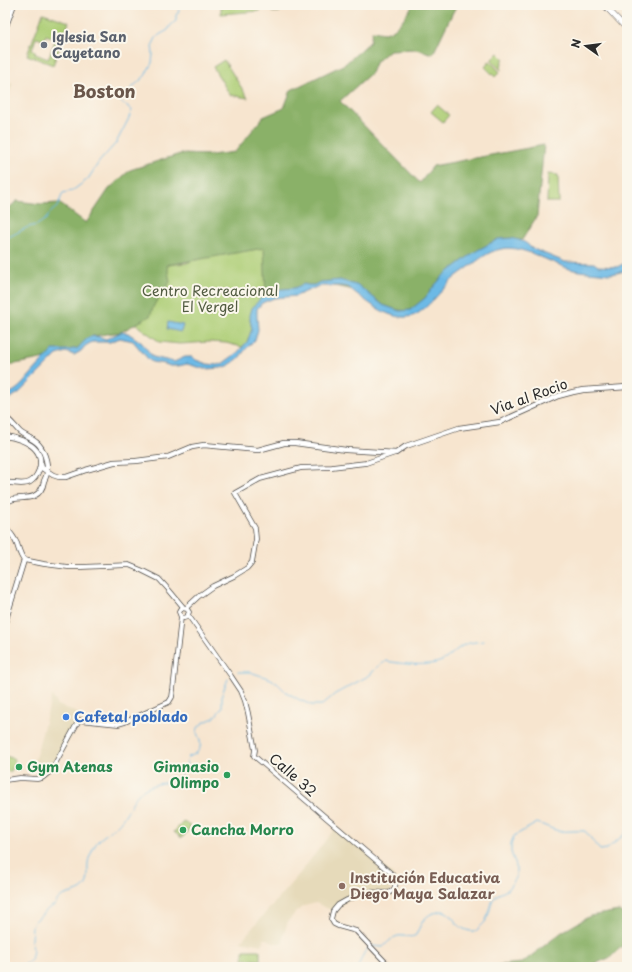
<svg xmlns="http://www.w3.org/2000/svg" width="632" height="972" font-family="'Playpen Sans',sans-serif">
  <style>
    .built { fill: #e6daba }
    .green { fill: #adce76; stroke: #6c7c50; fill-rule: evenodd }
    .forest { fill: #8ab167; stroke: #5a6e49 }
    .water { fill: #6cb9e6; stroke: #4c7288 }
    .lines { fill: none; stroke-linecap: round; stroke-linejoin: round }
    .stream { stroke: #6cb9e6; stroke-width: 1 }
    .tertiary-casing { stroke: #4a4744; stroke-width: 5.5 }
    .secondary-casing { stroke: #4a4744; stroke-width: 6 }
    .primary-casing { stroke: #4a4744; stroke-width: 6 }
    .tertiary { stroke: #fff; stroke-width: 4 }
    .secondary { stroke: #fff; stroke-width: 4.5 }
    .primary { stroke: #fff; stroke-width: 5 }
    .worship-dot { fill: #6b7280; stroke: #fbf7ec; stroke-width: 1.5 }
    .shop-dot { fill: #3f7fe0; stroke: #fbf7ec; stroke-width: 1.5 }
    .leisure-dot { fill: #2e9e5b; stroke: #fbf7ec; stroke-width: 1.5 }
    .education-dot { fill: #8d6e63; stroke: #fbf7ec; stroke-width: 1.5 }
    .labels { text-anchor: middle; stroke-width: 4; stroke-linejoin: round; paint-order: stroke }
    .worship-label { font-size: 14px; font-weight: bold; fill: #5b616d; stroke: #fbf7ec; text-anchor: start }
    .park-label { font-size: 14px; fill: #525c42; stroke: #fbf7ec }
    .street-label { font-size: 14px; fill: #2b2b2b; stroke: #fbf7ec }
    .shop-label { font-size: 14px; font-weight: bold; fill: #366cbe; stroke: #fbf7ec; text-anchor: start }
    .leisure-label { font-size: 14px; font-weight: bold; fill: #27864d; stroke: #fbf7ec; text-anchor: start }
    .education-label { font-size: 14px; font-weight: bold; fill: #785e54; stroke: #fbf7ec; text-anchor: start }
    .district-label { font-size: 18px; font-weight: bold; fill: #6a574b; stroke: #fbf7ec }
  </style>
  <rect width="100%" height="100%" fill="#fbf7ec"/>
  <filter id="ink" filterUnits="userSpaceOnUse"><feTurbulence type="fractalNoise" baseFrequency=".025" numOctaves="2"/><feDisplacementMap in="SourceGraphic" scale="8" xChannelSelector="R" yChannelSelector="G"/><feConvolveMatrix kernelMatrix="1 2 1 2 8 2 1 2 1" color-interpolation-filters="sRGB"/></filter>
  <filter id="wash" filterUnits="userSpaceOnUse"><feTurbulence type="fractalNoise" baseFrequency=".012" numOctaves="4" result="noise"/><feDisplacementMap in="SourceGraphic" scale="16" xChannelSelector="R" yChannelSelector="G"/><feGaussianBlur stdDeviation="0.9" result="paint"/><feColorMatrix in="noise" values="0 0 0 0 0 0 0 0 0 0 0 0 0 0 0 0 0 1.4 0 .05"/><feComposite in="paint" operator="in"/></filter>
  <g filter="url(#wash)">
    <rect width="100%" height="100%" fill="#f7e5cf"/>
    <g class="built">
      <polygon points="5,80 13,83 5,105"/>
      <polygon points="52,696 58,705 82,715 51,771 34,763"/>
      <polygon points="336,827 392,874 396,883 389,893 365,892 347,900 333,911 316,903 304,906 296,912 288,921 283,937 283,943 273,943 268,939 264,939 262,945 241,941 300,873"/>
    </g>
    <g class="green">
      <polygon points="221,5 259,5 260,11 221,14"/>
      <path d="M43,13L69,22L53,65L27,55ZM46,35L56,39L48,59L35,54L36,52L32,50L36,38L44,40Z"/>
      <polygon points="498,53 504,59 502,61 501,70 492,61 492,59"/>
      <polygon points="224,60 248,98 230,95 213,67"/>
      <polygon points="490,61 500,72 495,77 485,67"/>
      <polygon points="437,105 449,115 443,122 431,112"/>
      <polygon points="548,174 558,175 559,202 547,202"/>
      <polygon points="264,248 271,290 263,296 250,320 252,329 247,342 242,347 226,343 209,342 180,344 160,342 139,327 128,313 167,265 187,263 197,258"/>
      <polygon points="5,756 15,759 11,772 5,770"/>
      <polygon points="184,821 191,827 182,838 174,832"/>
      <polygon points="244,950 260,950 260,960 243,959"/>
    </g>
    <g class="forest">
      <polygon points="267,5 288,5 288,6 279,12 272,12 271,5"/>
      <path d="M413,5H457L453,12L433,54L416,49L390,50L375,63L371,73L340,101L420,183L433,166L544,145L537,216L522,240L490,243L435,285L416,311L396,310L381,307L359,291L325,284L266,298L264,248L167,265L170,282L154,305L150,316L121,332L93,336L78,348L46,358L5,366V211L17,201L41,204L59,203L86,223L109,189L130,170L180,154L211,155L235,152L263,117L284,108L291,90L345,64L370,42L372,31C376,31 381,33 385,33C398,31 406,14 413,5Z"/>
      <polygon points="619,911 627,917 627,942 609,958 587,967 492,967 499,965 522,963 562,932 590,916"/>
    </g>
    <g class="water">
      <path d="M511,238C519,240 526,241 531,248L565,262L594,263L598,266L617,267L627,262V270C621,272 615,274 609,274C606,274 603,273 600,273C590,272 580,272 570,269C551,263 520,244 501,249C487,252 480,259 469,267C464,271 457,275 452,280C443,289 426,310 415,315C392,325 364,299 348,287L342,286H319L296,296L274,298L262,303L257,309V316L258,330L255,340L245,350L239,358L228,366L221,368L205,369L187,364L178,366H170L165,364L152,362L148,359L133,341L120,338L110,342H92L85,346L81,351L74,355L66,352L57,355L19,393L5,401V395C18,391 23,383 31,374C38,366 46,358 53,350H68L78,348C88,337 90,333 106,339L121,332L128,333L141,342L153,357L174,362L185,357H192L196,360L207,364L217,365L222,364L237,353L247,342L252,329L250,320V315L252,308L263,296L271,290L294,288L304,284L308,285H314L320,282L340,280L359,286L383,305L400,311L410,310L425,298L435,285L444,275L476,251L498,239Z"/>
      <polygon points="168,322 183,325 181,332 167,329"/>
    </g>
    <g class="lines">
      <g class="stream">
        <polyline points="5,239 28,227 37,225 46,219 50,213 57,207 63,193 72,191 88,179 99,162 116,143 128,120 132,110 120,101 127,92 145,76 148,70 152,63 153,54 152,46 156,38 159,35 168,30 170,26 176,21 176,15 179,11 177,5"/>
        <path d="M238,672H250L271,679L277,683L286,692L298,699L311,705H322L335,694L370,675L377,667L386,661C401,664 429,667 442,661C450,657 455,650 462,646C469,642 477,642 484,641"/>
        <path d="M372,946L383,947C388,942 395,934 403,936C409,936 411,938 416,935C420,926 423,917 433,913C436,913 440,911 442,911C454,911 455,933 476,931L485,922L489,913L492,901L497,895L507,890L516,878V866L511,852V843L514,836L537,823C544,825 551,829 559,831C568,832 576,830 585,831C591,837 594,844 600,850L607,849L625,834L627,830"/>
        <path d="M22,967L31,960L33,950L31,940L32,927L34,922L49,908L55,905C59,891 77,896 85,886C91,878 85,865 90,856C92,851 95,844 99,840C108,832 119,826 125,815C131,806 134,796 143,790C164,777 183,790 188,757C196,754 202,751 200,741C200,738 197,735 197,732C197,724 209,720 214,718L222,708V694L228,679"/>
        <path d="M358,967C361,959 363,953 369,947"/>
      </g>
    </g>
  </g>
  <g filter="url(#ink)">
    <g class="lines">
      <g class="tertiary-casing">
        <g id="tertiary">
          <polyline points="5,29 14,5"/>
          <polyline points="24,560 44,564 68,567 81,567 129,565 141,570 159,579 169,590 184,608"/>
          <polyline points="186,608 199,596 213,586 234,576 247,568 252,562 256,539 255,528 235,493 260,479 301,468 332,467 357,464 366,463 395,453"/>
          <polyline points="188,615 231,676 241,691 245,701 248,713 255,750 254,756 392,874 396,883 394,889 389,893 365,892 347,900 338,905 333,911 331,919 334,924 338,926 356,931 390,967"/>
          <polyline points="5,780 20,778 37,779 42,778 51,771 79,720 118,724 125,722 169,702 172,697 173,690 181,617 179,612 182,608 187,609 189,612 187,617 184,618 181,617"/>
        </g>
      </g>
      <g class="secondary-casing">
        <g id="secondary">
          <path d="M5,417C11,421 15,427 20,432C25,436 31,438 36,442C44,448 48,463 47,472C47,475 45,479 44,481C43,487 41,493 34,496C25,500 13,495 5,504"/>
          <path d="M5,436C23,439 46,447 39,470C37,475 35,479 30,482C23,486 13,482 5,483"/>
          <polyline points="41,464 42,468 53,475 59,477 66,477 86,470 114,462 136,461 168,457 192,447 204,445 258,450 284,443 295,443 346,450 396,453 406,446 459,428 500,422 558,396 573,392 583,390 627,387"/>
          <path d="M5,527C10,532 14,537 17,544C19,550 20,555 24,560L5,622"/>
        </g>
      </g>
      <g class="primary-casing">
        <polyline id="primary" points="604,5 627,29"/>
      </g>
      <use href="#tertiary" class="tertiary"/>
      <use href="#secondary" class="secondary"/>
      <use href="#primary" class="primary"/>
    </g>
  </g>
  <circle class="worship-dot" cx="44" cy="45" r="4"/>
  <circle class="shop-dot" cx="66" cy="717" r="4"/>
  <g class="leisure-dot">
    <circle cx="19" cy="767" r="4"/>
    <circle cx="227" cy="775" r="4"/>
    <circle cx="183" cy="830" r="4"/>
  </g>
  <circle class="education-dot" cx="342" cy="886" r="4"/>
  <g class="labels">
    <g class="worship-label">
      <text x="52" y="42">Iglesia San<tspan x="52" dy="16">Cayetano</tspan></text>
    </g>
    <g class="park-label">
      <text x="210" y="296">Centro Recreacional<tspan x="210" dy="16">El Vergel</tspan></text>
    </g>
    <g class="street-label">
      <text transform="translate(529 397) rotate(-20)" y="5">Via al Rocio</text>
      <text transform="translate(293 775) rotate(41)" y="5">Calle 32</text>
    </g>
    <g class="shop-label">
      <text x="74" y="722">Cafetal poblado</text>
    </g>
    <g class="leisure-label">
      <text x="27" y="772">Gym Atenas</text>
      <text x="219" y="772" text-anchor="end">Gimnasio<tspan x="219" dy="16">Olimpo</tspan></text>
      <text x="191" y="835">Cancha Morro</text>
    </g>
    <g class="education-label">
      <text x="350" y="883">Institución Educativa<tspan x="350" dy="16">Diego Maya Salazar</tspan></text>
    </g>
    <g class="district-label">
      <text x="104" y="98">Boston</text>
    </g>
  </g>
  <rect width="632" height="972" fill="none" stroke="#fbf7ec" stroke-width="20"/>
  <g transform="translate(586 46) rotate(284)" stroke="#fbf7ec" stroke-width="3" paint-order="stroke">
  <path d="M0-3L7 15L0 10L-7 15Z" fill="#2b2b2b"/>
  <text y="-6" font-size="11" font-weight="bold" text-anchor="middle" fill="#2b2b2b">N</text>
  </g>
</svg>
